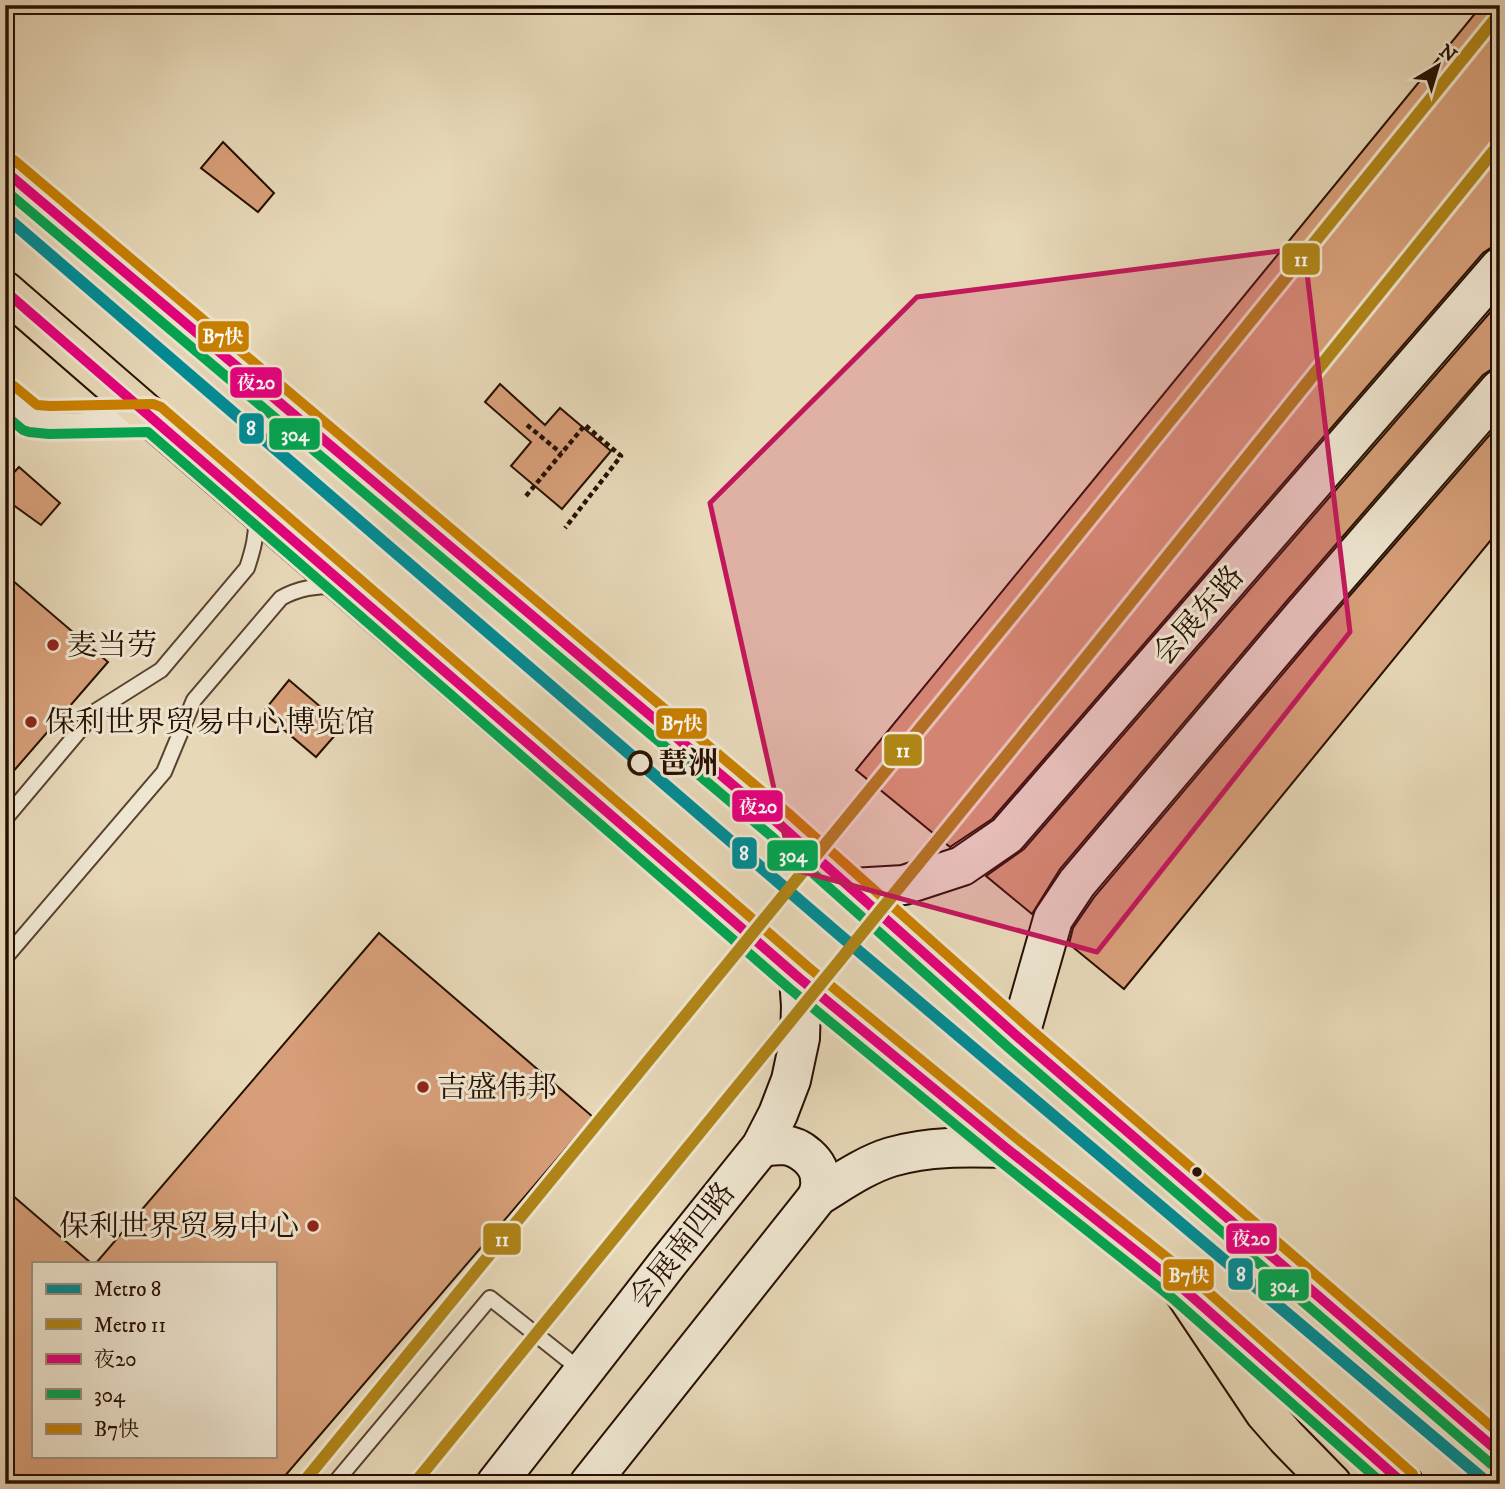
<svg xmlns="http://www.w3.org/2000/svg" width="1505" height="1489" font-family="'IM FELL DW Pica','Noto Serif SC',serif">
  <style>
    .building { fill: #d79f79; stroke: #270f01; stroke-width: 2 }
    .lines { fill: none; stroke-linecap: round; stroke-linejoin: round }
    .lane-casing { stroke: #57412f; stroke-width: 18 }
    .secondary-casing { stroke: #270f01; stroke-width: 42 }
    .primary-casing { stroke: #270f01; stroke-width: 42 }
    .highway-casing { stroke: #270f01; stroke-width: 42 }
    .path { stroke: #270f01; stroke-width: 4.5; stroke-dasharray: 5 3.5; stroke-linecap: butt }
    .lane { stroke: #efe6d1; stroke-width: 14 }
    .secondary { stroke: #efe6d1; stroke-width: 38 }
    .primary { stroke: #e7d8b8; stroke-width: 38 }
    .highway { stroke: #e7d8b8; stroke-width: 38 }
    .bus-1-casing { stroke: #efe6d1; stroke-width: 16 }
    .bus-2-casing { stroke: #efe6d1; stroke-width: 16 }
    .bus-3-casing { stroke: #efe6d1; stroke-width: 16 }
    .bus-1 { stroke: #e5007d; stroke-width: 10 }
    .bus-2 { stroke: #00a651; stroke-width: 10 }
    .bus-3 { stroke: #c98000; stroke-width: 10 }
    .metro-1-casing { stroke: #efe6d1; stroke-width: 18 }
    .metro-2-casing { stroke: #efe6d1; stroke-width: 18 }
    .metro-1 { stroke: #008c95; stroke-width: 12 }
    .metro-2 { stroke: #b08518; stroke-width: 12 }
    .marked { fill: #c2185b; fill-opacity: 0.2; stroke: #c2185b; stroke-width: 5; stroke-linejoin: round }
    .poi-dot { fill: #8f2418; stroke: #efe6d1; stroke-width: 2.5 }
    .stop-dot { fill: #efe6d1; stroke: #270f01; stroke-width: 3.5 }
    .bus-dot { fill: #270f01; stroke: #efe6d1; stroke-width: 2.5 }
    .labels { text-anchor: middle; stroke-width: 6; stroke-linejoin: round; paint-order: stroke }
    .street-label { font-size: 30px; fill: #270f01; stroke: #efe6d1 }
    .poi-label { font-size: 30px; fill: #270f01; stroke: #efe6d1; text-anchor: start }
    .stop-label { font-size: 30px; font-weight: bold; fill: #270f01; stroke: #efe6d1; text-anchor: start }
    .line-badge { stroke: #efe6d1; stroke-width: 2.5 }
    .badge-label { font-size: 19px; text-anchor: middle; font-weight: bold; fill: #fff }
  </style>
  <rect width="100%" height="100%" fill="#e7d8b8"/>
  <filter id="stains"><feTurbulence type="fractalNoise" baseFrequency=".00286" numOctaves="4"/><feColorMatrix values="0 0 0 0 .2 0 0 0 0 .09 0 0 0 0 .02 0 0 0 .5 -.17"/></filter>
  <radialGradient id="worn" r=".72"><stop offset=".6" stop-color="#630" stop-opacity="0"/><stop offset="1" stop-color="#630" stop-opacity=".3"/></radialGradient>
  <g class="building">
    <polygon points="1482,5 1500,5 1500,246 1492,247 1483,253 992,819 950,847 856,770"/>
    <polygon points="223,142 274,193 258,212 201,168"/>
    <polygon points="1500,301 1500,368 1492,369 1483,375 1285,603 1060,869 1032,914 986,876 1024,849"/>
    <polygon points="500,384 545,425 560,408 611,451 562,509 511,466 531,442 485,402"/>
    <polygon points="1500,423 1500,529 1124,989 1069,944 1073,928 1095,896 1319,631"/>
    <polygon points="19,467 60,503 41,525 5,499 5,482"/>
    <polygon points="5,574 108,662 5,781"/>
    <polygon points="289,680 343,726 316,757 263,712"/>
    <polygon points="379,933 593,1117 278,1484 5,1484 5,1189 91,1263 33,1263 33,1456 275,1456 275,1263 96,1263"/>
  </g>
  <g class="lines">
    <g class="lane-casing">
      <g id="lane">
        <polyline points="5,397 28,416"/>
        <path d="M5,413C48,425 95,419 140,418"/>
        <path d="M5,819L96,711L161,670L247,568C253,550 257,535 256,516"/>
        <path d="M5,958L164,772L194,700L281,598C299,588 315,586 335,586"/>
        <polyline points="334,1484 490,1298 582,1371"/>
      </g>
    </g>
    <g class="secondary-casing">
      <g id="secondary">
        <polyline points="852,888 904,885 962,866 1007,835 1500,267"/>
        <polyline points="1019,1038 1053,919 1077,883 1302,617 1500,389"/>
        <path d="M761,1147C768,1146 775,1145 783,1145C800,1146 820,1162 820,1180C821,1185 819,1191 818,1196"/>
        <polyline points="496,1484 667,1264 761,1147 778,1114 791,1080 800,1038 801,1006 799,978"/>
        <path d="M589,1484L818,1196C841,1182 865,1165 891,1157C929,1146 967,1147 1006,1148"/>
      </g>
    </g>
    <g class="primary-casing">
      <g id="primary">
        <polyline points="5,171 779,824 1019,1038 1500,1453"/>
        <polyline points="5,291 344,585 799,978 1006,1148 1180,1286 1404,1484"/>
      </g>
    </g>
    <g class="highway-casing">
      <polyline id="highway" points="1180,1286 1265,1413 1287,1438 1332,1484"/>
    </g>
    <g class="path">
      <polyline points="527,425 561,453"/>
      <polyline points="526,496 585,425 621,456 565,528"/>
    </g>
    <use href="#lane" class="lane"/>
    <use href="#secondary" class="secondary"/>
    <use href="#primary" class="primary"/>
    <use href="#highway" class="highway"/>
    <g class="bus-1-casing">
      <g id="bus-1">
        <polyline points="5,171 779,824 1019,1038 1500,1453"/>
        <polyline points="5,291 799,978 1006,1148 1180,1286 1404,1484"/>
      </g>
    </g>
    <g class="bus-2-casing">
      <g id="bus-2">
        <polyline points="5,190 770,835 1010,1049 1491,1464"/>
        <polyline points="5,415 23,430 29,432 49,434 148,432 790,989 997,1159 1171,1297 1383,1484"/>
      </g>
    </g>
    <g class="bus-3-casing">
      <g id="bus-3">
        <polyline points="14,160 788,813 1028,1027 1500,1434"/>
        <polyline points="14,386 37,405 50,406 153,404 161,407 808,967 1015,1137 1189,1275 1413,1474"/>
      </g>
    </g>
    <use href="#bus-1" class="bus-1"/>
    <use href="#bus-2" class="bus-2"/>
    <use href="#bus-3" class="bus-3"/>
    <g class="metro-1-casing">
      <polyline id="metro-1" points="5,216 842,937 1489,1484"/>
    </g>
    <g class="metro-2-casing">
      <g id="metro-2">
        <polyline points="302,1484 1008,621 1500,13"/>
        <polyline points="414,1484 1072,675 1500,143"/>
      </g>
    </g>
    <use href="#metro-1" class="metro-1"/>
    <use href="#metro-2" class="metro-2"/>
  </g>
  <path class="marked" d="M1304,248L1350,632L1097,952L792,869L710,503L917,297Z"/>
  <g class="poi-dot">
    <circle cx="53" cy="645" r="7"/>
    <circle cx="31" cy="722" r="7"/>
    <circle cx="423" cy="1087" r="7"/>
    <circle cx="313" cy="1226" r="7"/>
  </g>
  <circle class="stop-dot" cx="640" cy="763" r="11"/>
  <circle class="bus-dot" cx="1197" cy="1172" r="6"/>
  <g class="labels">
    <g class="street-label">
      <text transform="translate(1198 615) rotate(-49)" y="10">会展东路</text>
      <text transform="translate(682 1245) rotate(-52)" y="10">会展南四路</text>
    </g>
    <g class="poi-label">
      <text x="67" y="655">麦当劳</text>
      <text x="45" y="732">保利世界贸易中心博览馆</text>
      <text x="437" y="1097">吉盛伟邦</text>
      <text x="299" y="1236" text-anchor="end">保利世界贸易中心</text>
    </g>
    <g class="stop-label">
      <text x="658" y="773">琶洲</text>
    </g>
  </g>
  <g class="line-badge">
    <rect x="1281" y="242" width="40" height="34" rx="7" fill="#b08518"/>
    <rect x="197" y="320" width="53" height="33" rx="7" fill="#c98000"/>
    <rect x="229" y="366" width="54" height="33" rx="7" fill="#e5007d"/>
    <rect x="238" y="412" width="27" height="33" rx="7" fill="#008c95"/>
    <rect x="268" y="417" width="53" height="34" rx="7" fill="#00a651"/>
    <rect x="655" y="707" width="53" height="33" rx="7" fill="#c98000"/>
    <rect x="883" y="733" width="40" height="34" rx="7" fill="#b08518"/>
    <rect x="731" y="789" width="53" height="34" rx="7" fill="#e5007d"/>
    <rect x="731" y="836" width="27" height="34" rx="7" fill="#008c95"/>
    <rect x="766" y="839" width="53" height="33" rx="7" fill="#00a651"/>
    <rect x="1225" y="1222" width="53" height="33" rx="7" fill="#e5007d"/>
    <rect x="482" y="1222" width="40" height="34" rx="7" fill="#b08518"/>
    <rect x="1227" y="1257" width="27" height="34" rx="7" fill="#008c95"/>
    <rect x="1162" y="1258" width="53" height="34" rx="7" fill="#c98000"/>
    <rect x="1257" y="1268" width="53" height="34" rx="7" fill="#00a651"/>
  </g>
  <g class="badge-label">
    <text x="1301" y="266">11</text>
    <text x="223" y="343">B7快</text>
    <text x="256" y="389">夜20</text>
    <text x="251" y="435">8</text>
    <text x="295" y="441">304</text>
    <text x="682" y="730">B7快</text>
    <text x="903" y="757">11</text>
    <text x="758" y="813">夜20</text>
    <text x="744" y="860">8</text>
    <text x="793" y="862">304</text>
    <text x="1251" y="1245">夜20</text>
    <text x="502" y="1246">11</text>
    <text x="1241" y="1281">8</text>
    <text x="1189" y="1282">B7快</text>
    <text x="1284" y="1292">304</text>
  </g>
  <rect width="1505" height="1489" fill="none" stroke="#e7d8b8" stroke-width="28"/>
  <rect x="7" y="7" width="1491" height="1475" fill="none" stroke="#270f01" stroke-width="3.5"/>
  <rect x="14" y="14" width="1477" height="1461" fill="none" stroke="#270f01" stroke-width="2"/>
  <rect x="32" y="1262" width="245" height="196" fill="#efe6d1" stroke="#9f907e" stroke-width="2"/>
  <rect x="46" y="1284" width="35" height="10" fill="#008c95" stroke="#9f907e" stroke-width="2"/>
  <text x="94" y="1296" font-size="21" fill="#270f01">Metro 8</text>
  <rect x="46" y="1319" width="35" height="10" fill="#b08518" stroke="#9f907e" stroke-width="2"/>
  <text x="94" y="1332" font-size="21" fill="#270f01">Metro 11</text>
  <rect x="46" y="1354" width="35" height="10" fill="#e5007d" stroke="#9f907e" stroke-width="2"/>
  <text x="94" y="1366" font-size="21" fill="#270f01">夜20</text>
  <rect x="46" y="1389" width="35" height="10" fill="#00a651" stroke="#9f907e" stroke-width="2"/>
  <text x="94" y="1402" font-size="21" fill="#270f01">304</text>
  <rect x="46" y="1424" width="35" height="10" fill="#c98000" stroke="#9f907e" stroke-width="2"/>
  <text x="94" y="1436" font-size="21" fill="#270f01">B7快</text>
  <g transform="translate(1438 66) rotate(38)" stroke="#efe6d1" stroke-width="5" paint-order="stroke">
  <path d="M0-5L12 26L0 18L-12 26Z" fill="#270f01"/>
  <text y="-10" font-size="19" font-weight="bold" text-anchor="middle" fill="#270f01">N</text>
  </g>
  <rect width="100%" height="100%" filter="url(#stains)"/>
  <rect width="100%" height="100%" fill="url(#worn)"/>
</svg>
